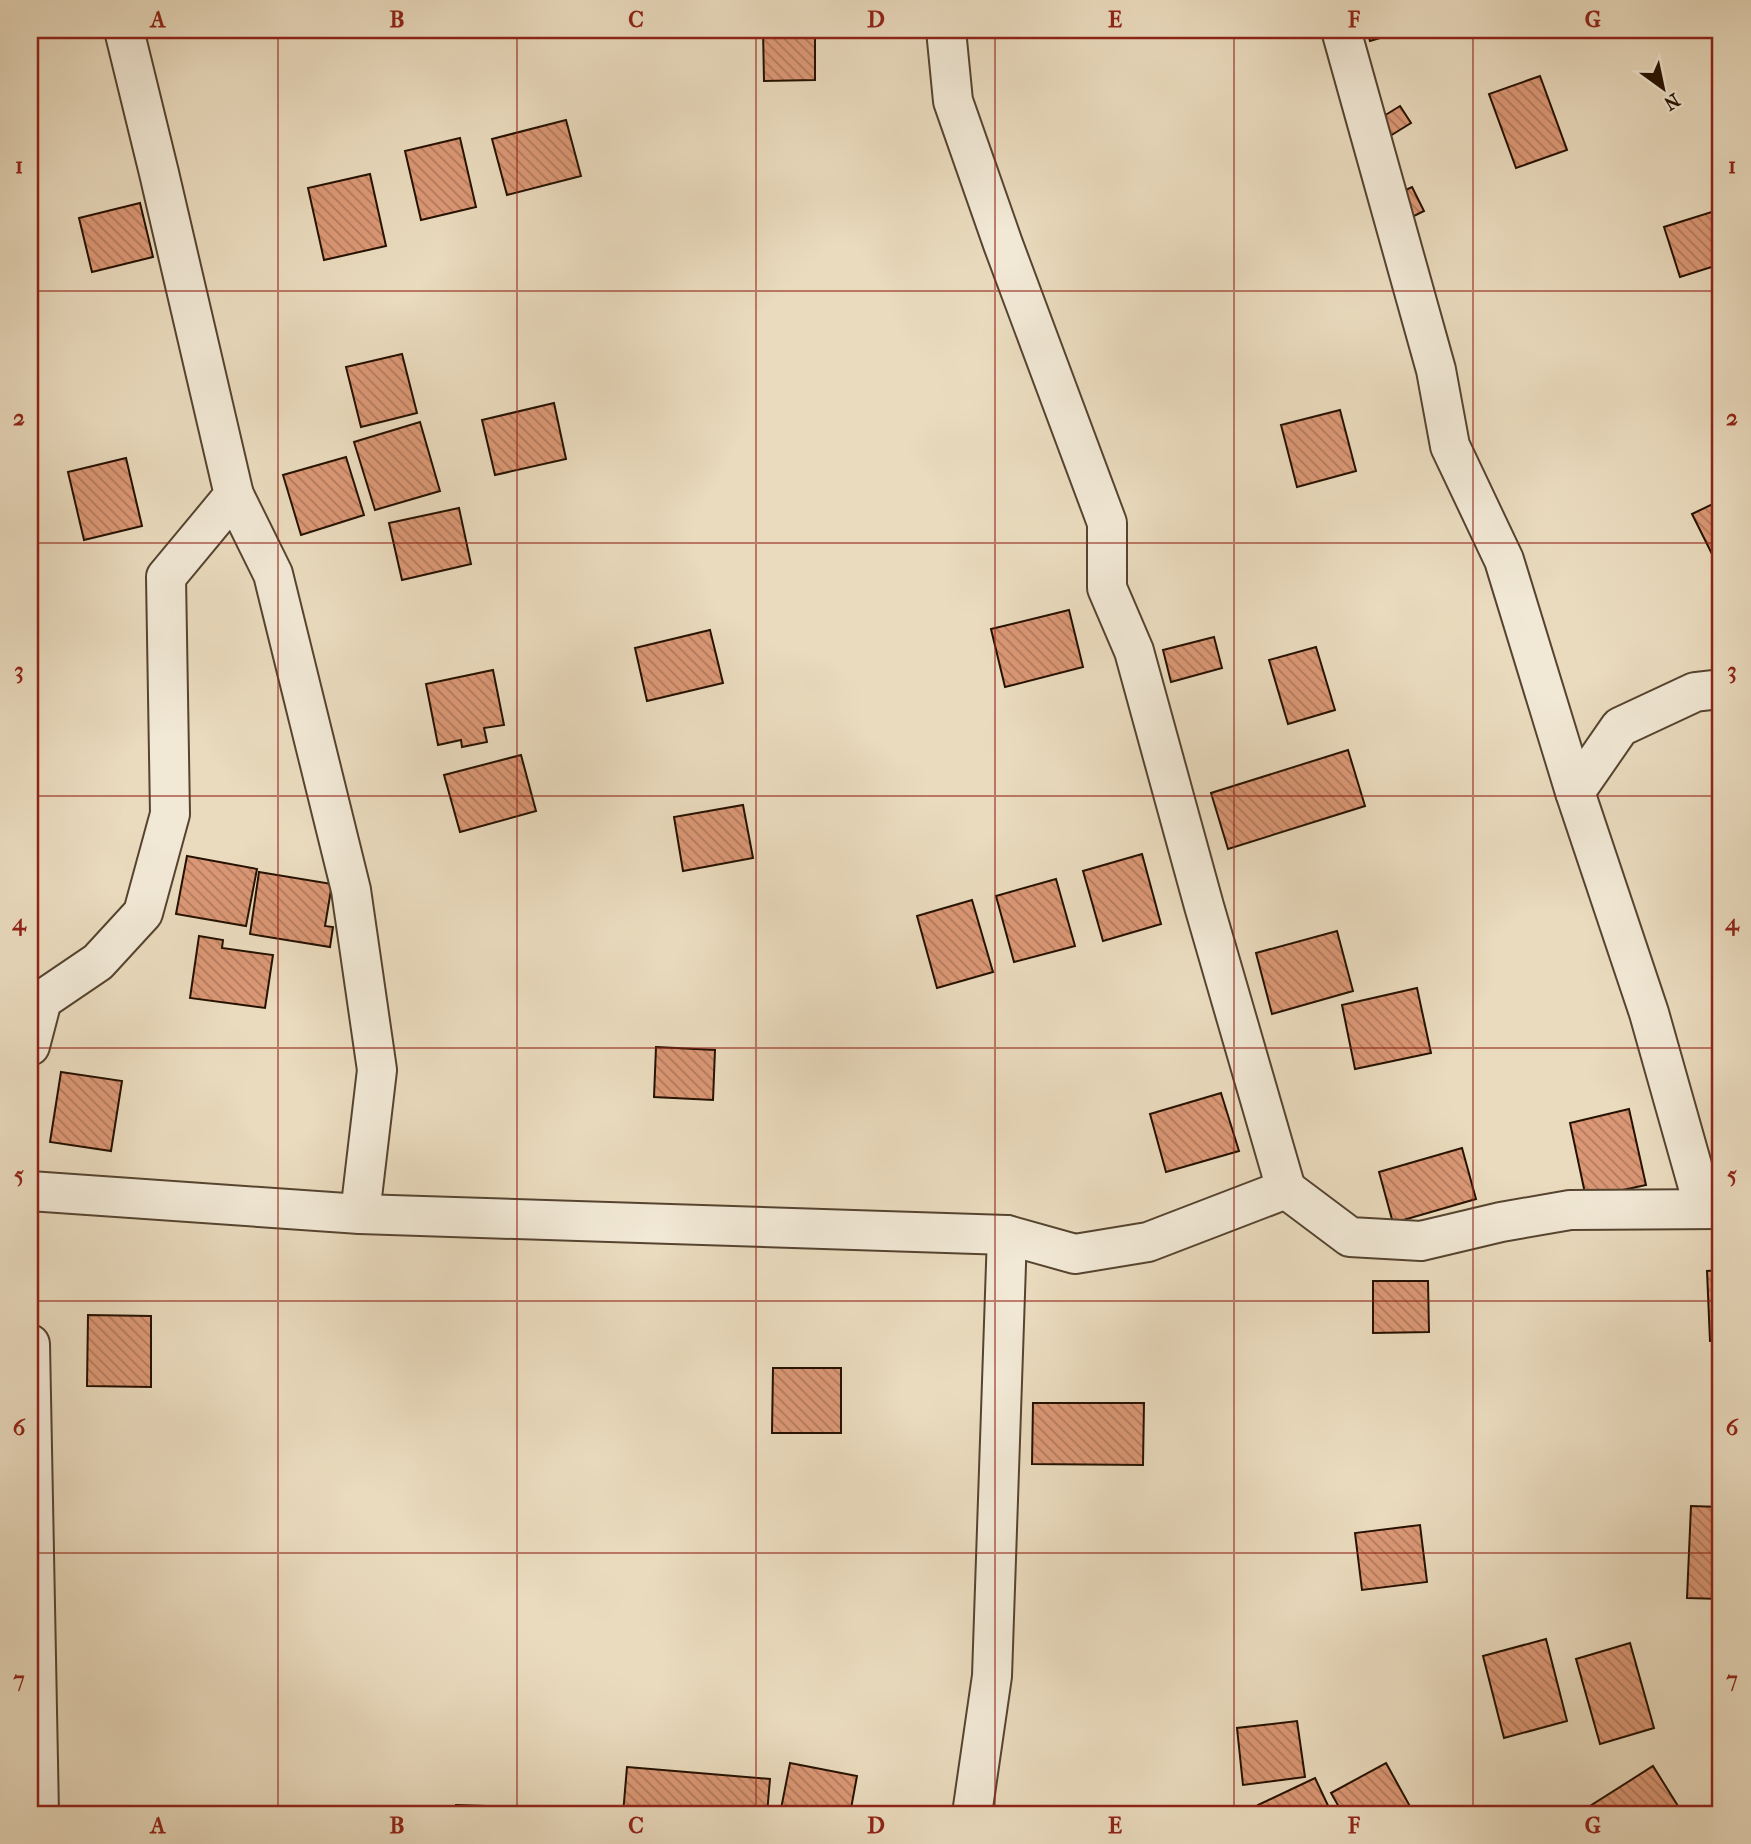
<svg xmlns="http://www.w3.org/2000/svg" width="1751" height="1844" font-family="'IM FELL French Canon',serif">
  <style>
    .building { fill: url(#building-back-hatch); stroke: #251101; stroke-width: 2 }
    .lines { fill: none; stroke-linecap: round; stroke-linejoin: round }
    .minor-casing { stroke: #564430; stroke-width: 42 }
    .minor { stroke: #f1e8d5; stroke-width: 38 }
    .grid { fill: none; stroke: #8f2418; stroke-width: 2; stroke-opacity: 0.55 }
    .neatline { fill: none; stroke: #8f2418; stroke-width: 2.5 }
    .grid-label { font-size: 23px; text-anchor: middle; font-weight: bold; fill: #8f2418 }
  </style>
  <defs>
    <pattern id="building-back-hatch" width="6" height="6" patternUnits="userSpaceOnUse" patternTransform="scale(1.75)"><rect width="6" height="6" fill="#dc9876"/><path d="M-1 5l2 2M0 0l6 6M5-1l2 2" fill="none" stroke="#b27b5e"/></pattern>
  </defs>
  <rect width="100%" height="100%" fill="#eadbbe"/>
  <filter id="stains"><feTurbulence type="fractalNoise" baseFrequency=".00286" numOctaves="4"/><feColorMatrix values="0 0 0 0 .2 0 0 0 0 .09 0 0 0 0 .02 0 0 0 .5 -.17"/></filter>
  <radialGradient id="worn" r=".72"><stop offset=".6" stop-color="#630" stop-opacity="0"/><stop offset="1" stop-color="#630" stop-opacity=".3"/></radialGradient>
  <g class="building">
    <polygon points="763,30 815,30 815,80 764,81"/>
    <polygon points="1367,30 1407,30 1370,41"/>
    <polygon points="1540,76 1567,150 1516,168 1489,94"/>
    <polygon points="1400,106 1411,123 1382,141 1371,124"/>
    <polygon points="566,120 581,176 507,195 492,139"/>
    <polygon points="460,138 476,207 421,220 405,151"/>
    <polygon points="370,174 386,246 324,260 308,188"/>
    <polygon points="1412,187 1424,211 1410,218 1397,194"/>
    <polygon points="140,203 153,257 92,272 79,218"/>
    <polygon points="1721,209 1721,264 1680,277 1664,227"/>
    <polygon points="402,354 417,413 361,427 346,367"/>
    <polygon points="554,403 566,459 495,475 482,420"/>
    <polygon points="1340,410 1356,471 1297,487 1281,425"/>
    <polygon points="420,422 440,491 375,510 354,442"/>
    <polygon points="346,457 364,515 301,535 283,475"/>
    <polygon points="126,458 142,526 84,540 68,472"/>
    <polygon points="1721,500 1721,572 1692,514"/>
    <polygon points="459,508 471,564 402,580 389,523"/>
    <polygon points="1069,610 1083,667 1005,687 991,629"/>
    <polygon points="710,630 723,683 647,701 635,648"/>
    <polygon points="1214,637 1222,668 1171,682 1163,650"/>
    <polygon points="1316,647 1335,710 1288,724 1269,660"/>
    <polygon points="493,670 504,725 484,728 487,742 462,747 461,740 438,745 426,684"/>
    <polygon points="1348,750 1365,806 1228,849 1211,793"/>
    <polygon points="521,755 536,811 460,832 444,775"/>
    <polygon points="743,805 753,858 683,871 674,817"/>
    <polygon points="1142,854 1161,924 1103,941 1083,871"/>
    <polygon points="187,856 257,869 246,926 176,914"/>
    <polygon points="259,872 332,884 325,926 333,927 330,947 250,934"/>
    <polygon points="1056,879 1075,946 1014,962 996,896"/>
    <polygon points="972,900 993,972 937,988 917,916"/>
    <polygon points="1337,931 1353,991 1272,1014 1256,953"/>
    <polygon points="199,936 223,940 222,948 273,955 265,1008 190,998"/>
    <polygon points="1417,988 1431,1053 1355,1069 1342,1005"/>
    <polygon points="656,1047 715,1050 713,1100 654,1097"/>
    <polygon points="61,1072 122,1081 111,1151 50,1142"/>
    <polygon points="1221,1093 1239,1151 1166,1172 1150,1114"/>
    <polygon points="1629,1109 1646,1185 1586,1198 1570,1123"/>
    <polygon points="1462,1148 1476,1199 1393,1223 1379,1172"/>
    <polygon points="1721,1270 1721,1340 1710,1341 1707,1271"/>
    <polygon points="1373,1281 1428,1281 1429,1332 1373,1333"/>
    <polygon points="88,1315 151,1316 151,1387 87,1386"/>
    <polygon points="773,1368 841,1368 841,1433 772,1433"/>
    <polygon points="1033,1403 1144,1403 1143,1465 1032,1464"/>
    <polygon points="1691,1506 1721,1507 1721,1599 1687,1598"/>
    <polygon points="1420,1525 1427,1582 1362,1590 1355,1533"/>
    <polygon points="1546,1639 1567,1721 1504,1738 1483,1656"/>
    <polygon points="1630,1643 1654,1728 1600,1744 1576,1659"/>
    <polygon points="1297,1721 1305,1777 1243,1785 1237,1728"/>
    <polygon points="790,1763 857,1776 850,1814 780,1814"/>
    <polygon points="1386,1763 1412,1810 1403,1814 1343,1814 1331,1793"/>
    <polygon points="1653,1766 1683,1814 1580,1814 1579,1813"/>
    <polygon points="627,1767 770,1779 767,1814 623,1814"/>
    <polygon points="1315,1778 1332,1814 1262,1814 1258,1805"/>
    <polygon points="456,1805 543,1808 542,1814 455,1814"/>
    <polygon points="1003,1810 1077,1814 1003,1814"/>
  </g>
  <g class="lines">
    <g class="minor-casing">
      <g id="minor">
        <polyline points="946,30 953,101 1003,244 1107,523 1107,588 1134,651 1204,906 1286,1189"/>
        <polyline points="1341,30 1436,370 1450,446 1504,560 1575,792 1649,1013 1704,1208"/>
        <polyline points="234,495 273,574 351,890 377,1070 360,1214"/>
        <polyline points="1575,792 1620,727 1695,692 1721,689"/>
        <polyline points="30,1046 42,1000 98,962 143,913 170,814 166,577 234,495 159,173 124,30"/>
        <polyline points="30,1191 360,1214 1007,1235 1075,1254 1148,1242 1286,1189 1350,1237 1421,1241 1501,1222 1570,1210 1721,1209"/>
        <polyline points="30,1344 39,1814"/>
        <polyline points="972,1814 992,1676 1007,1235"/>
      </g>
    </g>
    <use href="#minor" class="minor"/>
  </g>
  <path class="grid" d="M278,30V1814M517,30V1814M756,30V1814M995,30V1814M1234,30V1814M1473,30V1814M30,291H1721M30,543H1721M30,796H1721M30,1048H1721M30,1301H1721M30,1553H1721"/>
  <rect width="1751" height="1844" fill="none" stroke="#eadbbe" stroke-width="77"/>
  <g transform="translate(1663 88) rotate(147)" stroke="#f1e8d5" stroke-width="5" paint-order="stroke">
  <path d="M0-5L12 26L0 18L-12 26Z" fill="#251101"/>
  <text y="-10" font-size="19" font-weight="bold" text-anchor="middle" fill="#251101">N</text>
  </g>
  <rect x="38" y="38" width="1674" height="1768" class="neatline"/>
  <g class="grid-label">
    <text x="158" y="27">A</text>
    <text x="397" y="27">B</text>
    <text x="636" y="27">C</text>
    <text x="876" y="27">D</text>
    <text x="1115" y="27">E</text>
    <text x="1354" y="27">F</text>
    <text x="1593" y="27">G</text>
    <text x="19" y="173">1</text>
    <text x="1732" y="173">1</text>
    <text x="19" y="425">2</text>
    <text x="1732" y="425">2</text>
    <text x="19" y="678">3</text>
    <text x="1732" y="678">3</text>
    <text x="19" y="930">4</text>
    <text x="1732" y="930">4</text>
    <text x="19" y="1182">5</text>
    <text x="1732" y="1182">5</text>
    <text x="19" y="1435">6</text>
    <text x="1732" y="1435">6</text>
    <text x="19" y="1687">7</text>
    <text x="1732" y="1687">7</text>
    <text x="158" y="1833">A</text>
    <text x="397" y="1833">B</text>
    <text x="636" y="1833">C</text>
    <text x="876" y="1833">D</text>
    <text x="1115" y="1833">E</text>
    <text x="1354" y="1833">F</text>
    <text x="1593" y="1833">G</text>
  </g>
  <rect width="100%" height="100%" filter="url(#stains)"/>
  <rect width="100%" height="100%" fill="url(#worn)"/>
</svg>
